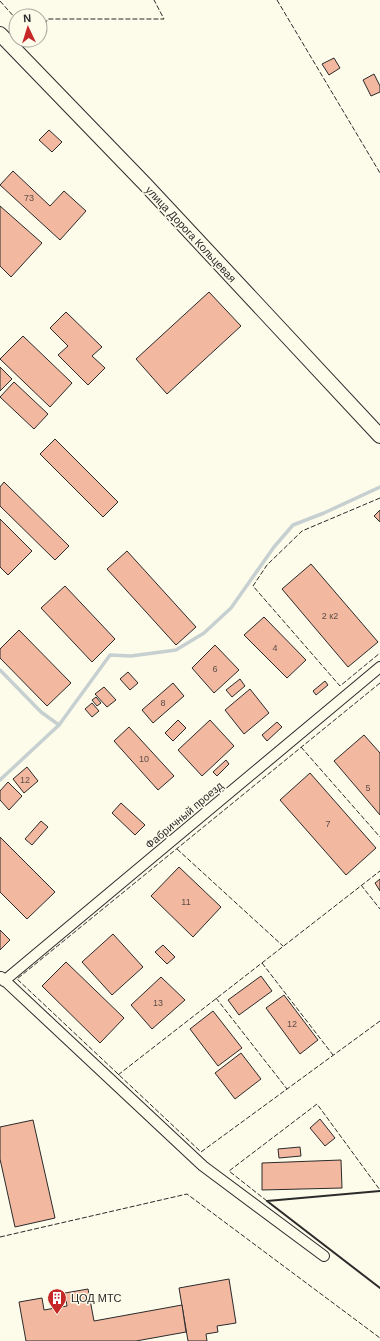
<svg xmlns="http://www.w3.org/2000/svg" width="380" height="1341" font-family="Arial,sans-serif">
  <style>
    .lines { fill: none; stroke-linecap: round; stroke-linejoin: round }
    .stream { stroke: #c7d0d0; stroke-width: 3.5 }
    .building { fill: #f2b8a0; stroke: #2b2b2b }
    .street-casing { stroke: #2b2b2b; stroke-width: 12 }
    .secondary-casing { stroke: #2b2b2b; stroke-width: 16 }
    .street { stroke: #fdfbea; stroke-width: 10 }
    .secondary { stroke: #fdfbea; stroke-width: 14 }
    .fence { stroke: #2b2b2b; stroke-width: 1; stroke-dasharray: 5 2; stroke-linecap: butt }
    .wall { stroke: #2b2b2b; stroke-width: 2 }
    .labels { text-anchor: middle; stroke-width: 3; stroke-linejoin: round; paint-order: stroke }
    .number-label { font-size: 9px; fill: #5d4e48 }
    .street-label { font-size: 11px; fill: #2b2b2b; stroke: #fdfbea }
    .poi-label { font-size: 11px; fill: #2b2b2b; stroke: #fdfbea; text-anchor: start }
  </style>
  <rect width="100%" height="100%" fill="#fdfbea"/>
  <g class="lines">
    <g class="stream">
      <polyline points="0,670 41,712 59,725 0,780"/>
      <polyline points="59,725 110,655 131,656 176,650 204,633 231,608 274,547 293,525 324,513 380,487"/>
    </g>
  </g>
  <g class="building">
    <polygon points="334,58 340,68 329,75 322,64"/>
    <polygon points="374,74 380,86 380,92 371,96 363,80"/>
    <polygon points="49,130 62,142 52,152 39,140"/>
    <polygon points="13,171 50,206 64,191 86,211 60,240 0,185"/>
    <polygon points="0,206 42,243 11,277 0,266"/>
    <polygon points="209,292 241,326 167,394 136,359"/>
    <polygon points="66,312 102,347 92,356 105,368 88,385 58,355 68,346 50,328"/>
    <polygon points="23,336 72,383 50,407 0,359"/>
    <polygon points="0,367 12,379 0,391"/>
    <polygon points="14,382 48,414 34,429 0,397"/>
    <polygon points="55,439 118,502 103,517 40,454"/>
    <polygon points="4,482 69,546 55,560 0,506 0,487"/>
    <polygon points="380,510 380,522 374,516"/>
    <polygon points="0,519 32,551 8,575 0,567"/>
    <polygon points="127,551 196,627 176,645 107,569"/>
    <polygon points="311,564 378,642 348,667 282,589"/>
    <polygon points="65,586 115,639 92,662 41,608"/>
    <polygon points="264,617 306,660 287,678 244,635"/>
    <polygon points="19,630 71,683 47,706 0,658 0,649"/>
    <polygon points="215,645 239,670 214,693 192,668"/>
    <polygon points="128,672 138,683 130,690 120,679"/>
    <polygon points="240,679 245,686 232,697 226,690"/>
    <polygon points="325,681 328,685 316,695 313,691"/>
    <polygon points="173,683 184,696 153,723 142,710"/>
    <polygon points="104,687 116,700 107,707 95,694"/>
    <polygon points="250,689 269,713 244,734 225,710"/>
    <polygon points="96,697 101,703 97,706 92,700"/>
    <polygon points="92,703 99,711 92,717 85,709"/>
    <polygon points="178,720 186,728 173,741 165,733"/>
    <polygon points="210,720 234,746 202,776 178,750"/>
    <polygon points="277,722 282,727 267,741 262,735"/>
    <polygon points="129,727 174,776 158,790 114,741"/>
    <polygon points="364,735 380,753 380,815 334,761"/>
    <polygon points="226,760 229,764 217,776 213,772"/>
    <polygon points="27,767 38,781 24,793 13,779"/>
    <polygon points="310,773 376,848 346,875 280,800"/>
    <polygon points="8,782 22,796 9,810 0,800 0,791"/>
    <polygon points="121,803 145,825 135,835 112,813"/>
    <polygon points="41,821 48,827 32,845 25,839"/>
    <polygon points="0,837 55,892 27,919 0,892"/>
    <polygon points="179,867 221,907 193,937 151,896"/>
    <polygon points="380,879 380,891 375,883"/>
    <polygon points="0,930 10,940 0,950"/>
    <polygon points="113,934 143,967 112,995 82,962"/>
    <polygon points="163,945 175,957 167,964 155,952"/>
    <polygon points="66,962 124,1018 100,1043 42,986"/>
    <polygon points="261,976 272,991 239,1015 228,1000"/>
    <polygon points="161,977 185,1000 152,1029 131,1005"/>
    <polygon points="284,995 318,1040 300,1054 266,1008"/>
    <polygon points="213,1011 242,1048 218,1066 190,1029"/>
    <polygon points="241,1053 261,1079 235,1099 215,1073"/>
    <polygon points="320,1119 335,1138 325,1146 310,1128"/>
    <polygon points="33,1120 55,1218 15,1227 0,1159 0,1127"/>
    <polygon points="300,1147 301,1156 279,1158 278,1149"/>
    <polygon points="341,1160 342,1188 262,1190 262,1163"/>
    <polygon points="229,1279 236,1323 217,1326 218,1332 206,1334 207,1341 188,1341 179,1288"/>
    <polygon points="88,1289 94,1321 182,1305 186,1332 136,1341 26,1341 19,1302 42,1298 44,1310 67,1306 65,1293"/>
  </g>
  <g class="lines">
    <g class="street-casing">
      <g id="street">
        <polyline points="1,977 203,1166 324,1256"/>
        <polyline points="4,981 380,667"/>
      </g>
    </g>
    <g class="secondary-casing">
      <polyline id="secondary" points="0,34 145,184 380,436"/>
    </g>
    <use href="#street" class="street"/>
    <use href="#secondary" class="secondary"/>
    <g class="fence">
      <polyline points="277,0 380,173"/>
      <polyline points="0,1 16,19"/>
      <polyline points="40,30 48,19 164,19 154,0"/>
      <polyline points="380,498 302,531 267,565 253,586 340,686 380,653"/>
      <polyline points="380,683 17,979 201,1152 380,1021"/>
      <polyline points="301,747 380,837"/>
      <polyline points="177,849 283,946"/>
      <polyline points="361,885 380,909"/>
      <polyline points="262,963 333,1055"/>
      <polyline points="216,998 287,1089"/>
      <polyline points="118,1075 380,871"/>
      <polyline points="267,1201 229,1171 317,1104 380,1190"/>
      <polyline points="0,1237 187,1194 380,1338"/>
    </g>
    <polyline class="wall" points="380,1191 267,1201 380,1288"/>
  </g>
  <defs>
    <g id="building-pin" transform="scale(1)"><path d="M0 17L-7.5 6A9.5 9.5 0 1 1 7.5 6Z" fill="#c62828" stroke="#fdfbea"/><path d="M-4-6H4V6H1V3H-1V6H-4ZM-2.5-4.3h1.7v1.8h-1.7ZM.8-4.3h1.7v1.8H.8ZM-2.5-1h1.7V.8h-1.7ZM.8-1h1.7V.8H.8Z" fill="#fff"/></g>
  </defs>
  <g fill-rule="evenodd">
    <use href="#building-pin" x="57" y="1298"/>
  </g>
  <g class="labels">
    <g class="number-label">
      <text x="29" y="201">73</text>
      <text x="330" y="619">2 к2</text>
      <text x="275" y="651">4</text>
      <text x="215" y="672">6</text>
      <text x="163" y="706">8</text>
      <text x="144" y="762">10</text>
      <text x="25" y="783">12</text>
      <text x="368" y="791">5</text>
      <text x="328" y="827">7</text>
      <text x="186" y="905">11</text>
      <text x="158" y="1006">13</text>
      <text x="292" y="1027">12</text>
    </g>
    <g class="street-label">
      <text transform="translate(191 234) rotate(47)" y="4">улица Дорога Кольцевая</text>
      <text transform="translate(184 815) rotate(-40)" y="4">Фабричный проезд</text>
    </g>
    <g class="poi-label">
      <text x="71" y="1302">ЦОД МТС</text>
    </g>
  </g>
  <g transform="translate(28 28) rotate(356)"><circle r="19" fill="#fdfbea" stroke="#a9a89e"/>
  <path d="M0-3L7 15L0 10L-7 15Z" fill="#c62828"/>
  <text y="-6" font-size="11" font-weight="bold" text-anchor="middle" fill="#2b2b2b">N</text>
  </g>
</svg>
